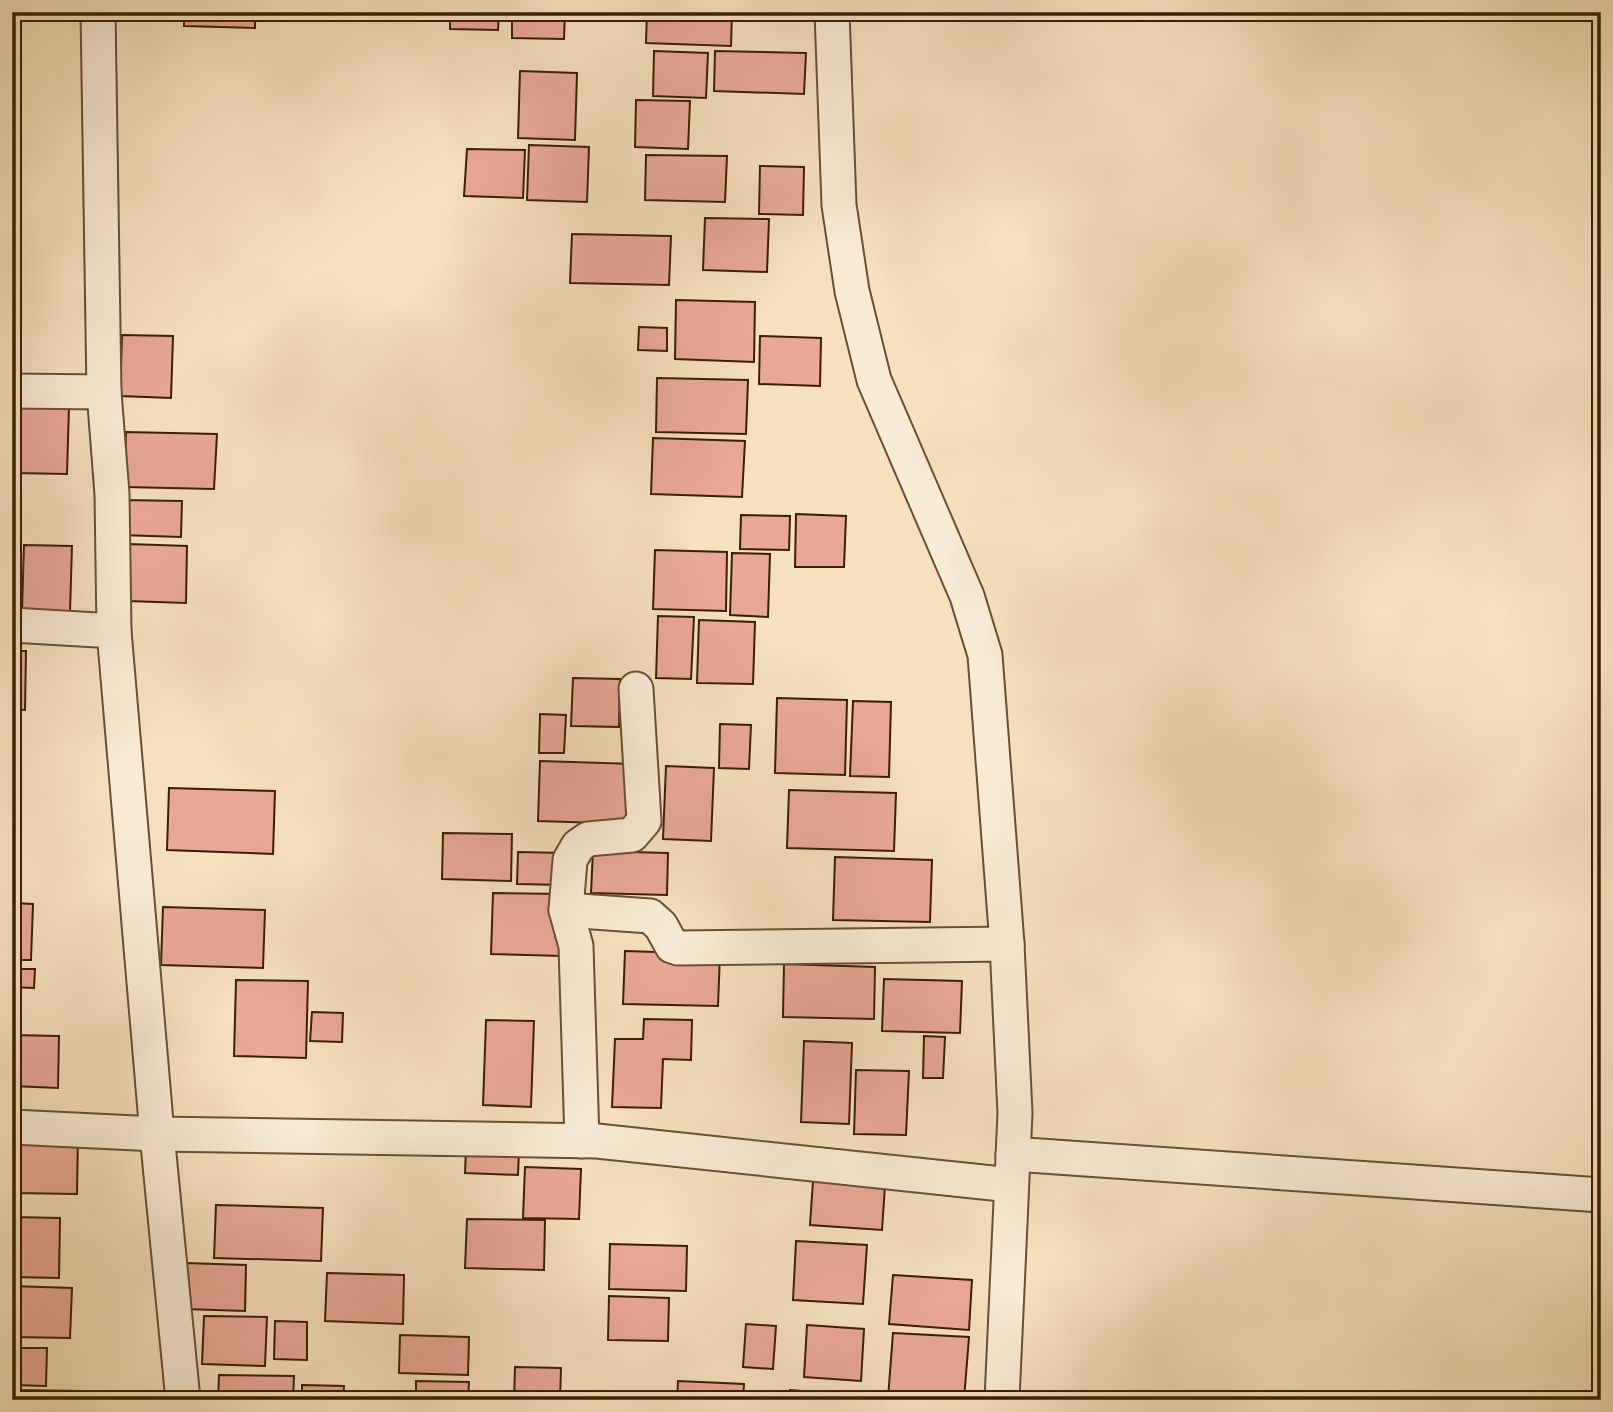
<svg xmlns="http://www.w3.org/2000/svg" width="1613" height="1412" font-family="Cardo,serif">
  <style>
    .building { fill: #e8a895; stroke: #3b1f03; stroke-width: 2 }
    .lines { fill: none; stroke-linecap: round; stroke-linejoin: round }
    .street-casing { stroke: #6a4f32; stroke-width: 37 }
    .street { stroke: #f9ebd4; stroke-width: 33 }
  </style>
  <rect width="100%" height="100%" fill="#f6e0bd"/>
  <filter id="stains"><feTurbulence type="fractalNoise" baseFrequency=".00286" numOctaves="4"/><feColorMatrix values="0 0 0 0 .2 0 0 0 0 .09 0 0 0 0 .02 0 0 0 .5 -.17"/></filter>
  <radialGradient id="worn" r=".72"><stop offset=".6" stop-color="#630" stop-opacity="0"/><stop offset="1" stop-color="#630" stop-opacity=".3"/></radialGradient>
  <g class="building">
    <polygon points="184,12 255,12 255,28 184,26"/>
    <polygon points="450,12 499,12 498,30 450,29"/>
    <polygon points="512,12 565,12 564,39 512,38"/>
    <polygon points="647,12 732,12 731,46 646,43"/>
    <polygon points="654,51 708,53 706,98 653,96"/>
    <polygon points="715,51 806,53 804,94 714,91"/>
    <polygon points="520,71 577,73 575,140 518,138"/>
    <polygon points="636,100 690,101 688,149 635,147"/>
    <polygon points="529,145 589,147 587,202 527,200"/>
    <polygon points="467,149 525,150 523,198 464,196"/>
    <polygon points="646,155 727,156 725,202 645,200"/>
    <polygon points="760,166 804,167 803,215 759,214"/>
    <polygon points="705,218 769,219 767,272 703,270"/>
    <polygon points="572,234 671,236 669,285 570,283"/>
    <polygon points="676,300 755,302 754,362 675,359"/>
    <polygon points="639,327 667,328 667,351 638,350"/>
    <polygon points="122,335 173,336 171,398 120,396"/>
    <polygon points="760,336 821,338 820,386 759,384"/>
    <polygon points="657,378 748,380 746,434 656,432"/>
    <polygon points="12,404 69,406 67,474 12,473"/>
    <polygon points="126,432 217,434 214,489 124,487"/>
    <polygon points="653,438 745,441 742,497 651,494"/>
    <polygon points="122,500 182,501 181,537 120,535"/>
    <polygon points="796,514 846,516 844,567 795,567"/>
    <polygon points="741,515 790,516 789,550 740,549"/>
    <polygon points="129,544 187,546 186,603 127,601"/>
    <polygon points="24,545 72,546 70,612 22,611"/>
    <polygon points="655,550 727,552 726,611 653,609"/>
    <polygon points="12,552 20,552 19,601 12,601"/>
    <polygon points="732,553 770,554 768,617 730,615"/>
    <polygon points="658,616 694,617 691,679 656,678"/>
    <polygon points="699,620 755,622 753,684 697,683"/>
    <polygon points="12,651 26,651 25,710 12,709"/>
    <polygon points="573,678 620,679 619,727 571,726"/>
    <polygon points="777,698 847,700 845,775 775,773"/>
    <polygon points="853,701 891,702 889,777 850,776"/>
    <polygon points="540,714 566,715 564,753 539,753"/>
    <polygon points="720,724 751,725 749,769 719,768"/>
    <polygon points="540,761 634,764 632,824 538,821"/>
    <polygon points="666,766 714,768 711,841 663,839"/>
    <polygon points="169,788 275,791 273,854 167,850"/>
    <polygon points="789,790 896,793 894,851 787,848"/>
    <polygon points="443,833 512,834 511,881 442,879"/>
    <polygon points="593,851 668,853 667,895 591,893"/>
    <polygon points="518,852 566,853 564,885 517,884"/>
    <polygon points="835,857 932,860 930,922 833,920"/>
    <polygon points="493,893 564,894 562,956 491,954"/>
    <polygon points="12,903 33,904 31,960 12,960"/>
    <polygon points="163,907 265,910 263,968 161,965"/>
    <polygon points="625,951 720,954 718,1006 623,1004"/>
    <polygon points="784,964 875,967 874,1019 783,1017"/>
    <polygon points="12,969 35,969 34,988 12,987"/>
    <polygon points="884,979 962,981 960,1033 882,1031"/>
    <polygon points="236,980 308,981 306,1058 234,1056"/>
    <polygon points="312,1012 343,1013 342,1042 310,1041"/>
    <polygon points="644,1019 692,1020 691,1060 663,1059 661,1108 612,1107 615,1039 643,1039"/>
    <polygon points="486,1020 534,1021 531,1107 483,1105"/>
    <polygon points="12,1035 59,1036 58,1088 12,1086"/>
    <polygon points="924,1036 945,1037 943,1078 923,1078"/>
    <polygon points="804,1041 852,1043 849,1124 801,1122"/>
    <polygon points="856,1070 909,1071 906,1135 854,1134"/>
    <polygon points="12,1131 78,1133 77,1194 12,1193"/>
    <polygon points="466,1149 519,1150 518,1175 465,1173"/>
    <polygon points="525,1167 581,1169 579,1219 523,1218"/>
    <polygon points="813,1181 885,1186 882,1230 810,1225"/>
    <polygon points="216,1205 323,1208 321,1261 214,1258"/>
    <polygon points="12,1217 60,1218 59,1278 12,1277"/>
    <polygon points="467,1219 545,1220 544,1270 465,1268"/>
    <polygon points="796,1241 867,1245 863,1304 793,1300"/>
    <polygon points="610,1244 687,1246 686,1291 609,1289"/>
    <polygon points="185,1263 246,1265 245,1311 184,1309"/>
    <polygon points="327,1273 404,1275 403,1324 325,1321"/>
    <polygon points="893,1275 972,1280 969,1330 889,1324"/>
    <polygon points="12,1286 72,1288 70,1338 12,1337"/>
    <polygon points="609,1296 669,1298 668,1341 608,1340"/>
    <polygon points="204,1316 267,1317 265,1366 202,1364"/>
    <polygon points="275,1321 307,1322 307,1360 274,1359"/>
    <polygon points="746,1324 776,1326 773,1369 743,1367"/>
    <polygon points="807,1325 864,1329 861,1381 804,1377"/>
    <polygon points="893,1333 969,1337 964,1400 888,1398"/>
    <polygon points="400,1335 469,1337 468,1375 399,1373"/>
    <polygon points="12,1348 47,1348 46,1386 12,1385"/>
    <polygon points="515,1367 561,1368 560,1400 514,1400"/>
    <polygon points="219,1375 294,1376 293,1400 218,1400"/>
    <polygon points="416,1381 469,1382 468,1400 416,1400"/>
    <polygon points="678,1381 744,1384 743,1400 677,1400"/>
    <polygon points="302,1385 344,1386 343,1400 302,1400"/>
    <polygon points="12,1390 82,1391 82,1400 12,1400"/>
    <polygon points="790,1390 850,1395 849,1400 789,1400"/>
  </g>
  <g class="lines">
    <g class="street-casing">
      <g id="street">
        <polyline points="98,12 104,392 112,494 114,631 157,1134 183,1400"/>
        <polyline points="832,12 839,205 852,291 874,380 967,596 985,655 1007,944 1015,1113 1002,1400"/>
        <polyline points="12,391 104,392"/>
        <polyline points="12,625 114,631"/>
        <polyline points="566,910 650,916 661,926 672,946 678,948 1007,944"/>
        <polyline points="12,1127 157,1134 597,1141 1011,1185"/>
        <polyline points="582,1141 576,946 566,910 570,860 578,846 588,839 632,835 644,821 636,689"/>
        <polyline points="1013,1154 1601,1195"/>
      </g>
    </g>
    <use href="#street" class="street"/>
  </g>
  <rect width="1613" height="1412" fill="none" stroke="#f6e0bd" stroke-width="42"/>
  <rect x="14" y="14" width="1585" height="1384" fill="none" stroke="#3b1f03" stroke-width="3.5"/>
  <rect x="21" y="21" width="1571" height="1370" fill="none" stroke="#3b1f03" stroke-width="2"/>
  <rect width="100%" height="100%" filter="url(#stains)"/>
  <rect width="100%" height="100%" fill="url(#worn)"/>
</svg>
